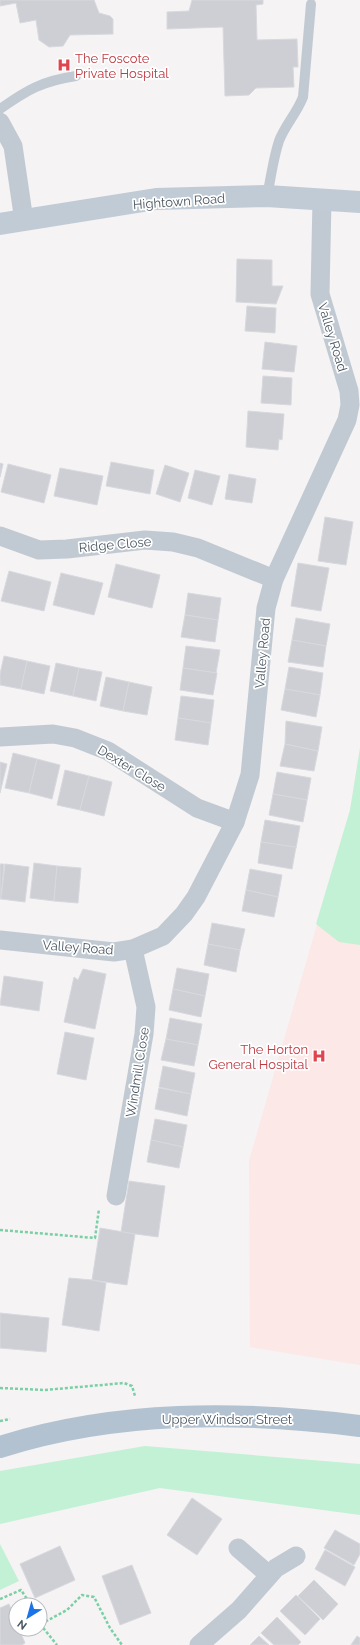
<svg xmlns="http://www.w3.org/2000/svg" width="360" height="1645" font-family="Raleway,sans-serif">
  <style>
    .medical { fill: #fce8e6 }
    .green { fill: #c3f1d5 }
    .building { fill: #cdcfd5; stroke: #d7d9de }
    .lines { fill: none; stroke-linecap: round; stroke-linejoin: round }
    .path { stroke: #7ad0a6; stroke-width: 2.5; stroke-dasharray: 3 2; stroke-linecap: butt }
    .lane { stroke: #c1cad2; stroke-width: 10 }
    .street { stroke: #c1cad2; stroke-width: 19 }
    .secondary { stroke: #c1cbd6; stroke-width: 22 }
    .primary { stroke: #b3c2d1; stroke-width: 22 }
    .labels { text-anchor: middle; stroke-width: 3.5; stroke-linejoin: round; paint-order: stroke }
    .health-label { font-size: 13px; fill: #be3a42; stroke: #fff; text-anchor: start }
    .street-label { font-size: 13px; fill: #4a5661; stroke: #fff }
  </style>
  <rect width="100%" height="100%" fill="#f5f3f3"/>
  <polygon class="medical" points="360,748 360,1365 250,1347 249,1161 350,810"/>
  <g class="green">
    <polygon points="360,748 360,945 339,942 316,924 350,810"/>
    <polygon points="145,1446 360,1464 360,1515 160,1488 0,1524 0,1471"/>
    <polygon points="0,1544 19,1581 0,1590"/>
  </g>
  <g class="building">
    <polygon points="0,0 94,0 99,13 110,16 113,19 113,34 70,35 63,46 49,47 39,40 36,20 20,23 16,3 0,6"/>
    <polygon points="192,0 263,0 263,4 256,5 257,40 297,39 298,67 293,67 294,87 256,88 249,95 225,96 223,27 167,29 167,12 189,11"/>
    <polygon points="237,259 272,260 272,286 283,286 276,304 236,302"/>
    <polygon points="247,306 276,308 275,333 245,331"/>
    <polygon points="265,342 297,346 294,372 262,369"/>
    <polygon points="263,376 292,378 291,405 261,403"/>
    <polygon points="248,411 284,414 282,440 279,439 278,450 246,447"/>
    <polygon points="111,462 154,470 150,494 106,486"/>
    <polygon points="0,463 3,464 0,477"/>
    <polygon points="8,464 51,475 44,503 1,492"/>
    <polygon points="165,465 189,473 180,502 156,494"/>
    <polygon points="60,468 103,476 97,505 54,496"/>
    <polygon points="195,470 220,476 212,505 188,498"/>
    <polygon points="229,474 256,479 252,503 225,499"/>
    <polygon points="325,517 353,522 346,565 318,561"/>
    <polygon points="298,563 329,568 321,611 291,606"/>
    <polygon points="116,564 160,575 152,608 108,597"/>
    <polygon points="9,571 51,582 44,611 1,601"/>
    <polygon points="61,573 103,583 94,615 53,605"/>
    <polygon points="188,593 221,598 218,620 185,615"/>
    <polygon points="185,615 218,620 215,642 181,637"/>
    <polygon points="296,618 330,624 326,646 292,640"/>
    <polygon points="292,640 326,646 323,667 288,662"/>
    <polygon points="186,646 220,650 216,673 183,668"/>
    <polygon points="4,656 27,661 21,689 0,685 0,674"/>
    <polygon points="27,661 50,666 44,694 21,689"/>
    <polygon points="56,663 79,668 73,696 50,691"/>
    <polygon points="289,667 323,673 320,695 285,689"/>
    <polygon points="79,668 102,672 96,701 73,696"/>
    <polygon points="183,668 217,673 213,695 180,690"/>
    <polygon points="106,677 129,682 123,711 100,706"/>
    <polygon points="129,682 152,687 147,715 123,711"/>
    <polygon points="285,689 320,695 316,717 281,710"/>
    <polygon points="181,696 214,700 211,723 178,718"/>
    <polygon points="178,718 211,723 208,745 175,740"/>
    <polygon points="286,721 322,727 318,751 285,744"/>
    <polygon points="285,744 318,751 314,771 280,766"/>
    <polygon points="13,753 37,759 29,793 5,788"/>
    <polygon points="37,759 60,765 52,799 29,793"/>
    <polygon points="0,762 7,764 0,793"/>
    <polygon points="65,770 89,776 80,810 57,805"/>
    <polygon points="277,772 311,778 307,800 273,794"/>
    <polygon points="89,776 112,782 104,816 80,810"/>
    <polygon points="273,794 307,800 303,822 269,815"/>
    <polygon points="265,820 300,826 296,848 261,842"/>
    <polygon points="261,842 296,847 292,869 258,863"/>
    <polygon points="34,863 57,866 54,901 30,898"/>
    <polygon points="0,864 4,864 1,899 0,899"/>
    <polygon points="5,864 29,867 25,902 1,899"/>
    <polygon points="57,866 81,868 78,903 54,901"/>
    <polygon points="250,869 282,875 278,897 246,890"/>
    <polygon points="246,890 278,897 274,917 242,911"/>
    <polygon points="212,923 245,929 240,950 208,944"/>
    <polygon points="208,944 240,950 236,972 204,965"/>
    <polygon points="177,968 209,974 205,996 173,989"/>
    <polygon points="83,969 106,974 95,1029 64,1022 74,977 78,980"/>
    <polygon points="4,976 43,982 39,1011 0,1005"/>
    <polygon points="173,989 205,996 201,1017 169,1010"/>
    <polygon points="170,1018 202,1024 198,1045 166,1039"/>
    <polygon points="65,1032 94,1038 86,1080 57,1074"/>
    <polygon points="166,1039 198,1045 194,1066 161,1060"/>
    <polygon points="163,1066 195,1073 191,1094 159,1087"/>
    <polygon points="159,1088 191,1094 187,1116 155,1109"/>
    <polygon points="155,1119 187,1125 183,1147 151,1140"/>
    <polygon points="151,1140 183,1147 179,1168 147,1162"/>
    <polygon points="129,1181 165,1186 158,1237 121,1232"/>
    <polygon points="100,1228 135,1234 127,1285 92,1280"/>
    <polygon points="69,1278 92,1280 106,1283 99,1331 62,1325"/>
    <polygon points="0,1313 49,1318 46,1352 0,1348"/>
    <polygon points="192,1498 222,1519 197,1555 167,1535"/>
    <polygon points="335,1530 360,1544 360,1554 354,1565 324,1548"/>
    <polygon points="60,1546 75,1580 35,1598 20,1564"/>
    <polygon points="325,1550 355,1567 345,1586 315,1569"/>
    <polygon points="132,1565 151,1613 120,1625 102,1576"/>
    <polygon points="314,1580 338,1604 323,1620 298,1596"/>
    <polygon points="296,1595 320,1619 305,1635 280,1611"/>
    <polygon points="9,1604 16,1621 16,1629 19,1629 25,1643 22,1645 0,1645 0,1608"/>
    <polygon points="277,1617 301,1642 298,1645 274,1645 261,1633"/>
    <polygon points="259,1636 269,1645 250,1645"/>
    <polygon points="357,1636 360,1638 360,1645 351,1645"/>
  </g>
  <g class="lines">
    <g class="path">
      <polyline points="0,1230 95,1238 99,1209"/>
      <polyline points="0,1388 45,1390 124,1383 132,1386 135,1396"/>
      <polyline points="0,1421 10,1419"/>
      <polyline points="0,1599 21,1590 31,1605"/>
      <polyline points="40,1624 57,1645"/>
      <polyline points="41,1624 67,1610 82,1595 94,1597 110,1628 122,1645"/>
    </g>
    <g class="lane">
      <path d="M0,109C27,90 42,81 76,76"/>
      <path d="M267,196C271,178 273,159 279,141C285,125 297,113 303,97L311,4"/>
    </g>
    <g class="street">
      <polyline points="0,122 13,146 24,221"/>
      <polyline points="0,536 39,550 67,549 145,540 173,542 198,548 274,579"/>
      <polyline points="0,737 53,734 75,738 108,751 197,808 235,822"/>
      <polyline points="0,940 114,952 133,949 163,936 184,914 196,897 235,822 250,775 266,608 274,579 347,420 350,405 349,391 320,294 322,200"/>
      <polyline points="116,1196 144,1034 146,1007 133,949"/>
      <polyline points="238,1548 269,1575"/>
      <polyline points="199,1645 239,1610 276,1568 296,1556"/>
    </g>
    <polyline class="secondary" points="0,224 156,199 267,196 360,202"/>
    <path class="primary" d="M0,1447C116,1410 241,1411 360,1426"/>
  </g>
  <defs>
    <g id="hospital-bare" transform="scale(1.08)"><path d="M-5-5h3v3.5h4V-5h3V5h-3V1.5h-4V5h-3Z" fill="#e0444e" stroke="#fff" stroke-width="2.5" paint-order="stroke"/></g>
  </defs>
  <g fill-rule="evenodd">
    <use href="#hospital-bare" x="64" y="65"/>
    <use href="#hospital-bare" x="319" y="1056"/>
  </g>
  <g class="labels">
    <g class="health-label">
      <text x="75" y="63">The Foscote<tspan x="75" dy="15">Private Hospital</tspan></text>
      <text x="308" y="1054" text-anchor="end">The Horton<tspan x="308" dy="15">General Hospital</tspan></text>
    </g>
    <g class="street-label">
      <text transform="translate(179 201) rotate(-4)" y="5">Hightown Road</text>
      <text transform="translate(333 337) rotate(73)" y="5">Valley Road</text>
      <text transform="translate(115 544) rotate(-5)" y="5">Ridge Close</text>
      <text transform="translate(262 653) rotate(-85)" y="5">Valley Road</text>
      <text transform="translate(132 768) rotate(31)" y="5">Dexter Close</text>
      <text transform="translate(78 947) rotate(4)" y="5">Valley Road</text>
      <text transform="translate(137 1072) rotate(-81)" y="5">Windmill Close</text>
      <text x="227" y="1424">Upper Windsor Street</text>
    </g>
  </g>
  <g transform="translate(28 1617) rotate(217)"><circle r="19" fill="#ffffff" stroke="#b7bbc0"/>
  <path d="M0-3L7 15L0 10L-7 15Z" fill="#1a73e8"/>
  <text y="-6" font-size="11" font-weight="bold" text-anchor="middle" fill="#4a5661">N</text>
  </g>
</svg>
